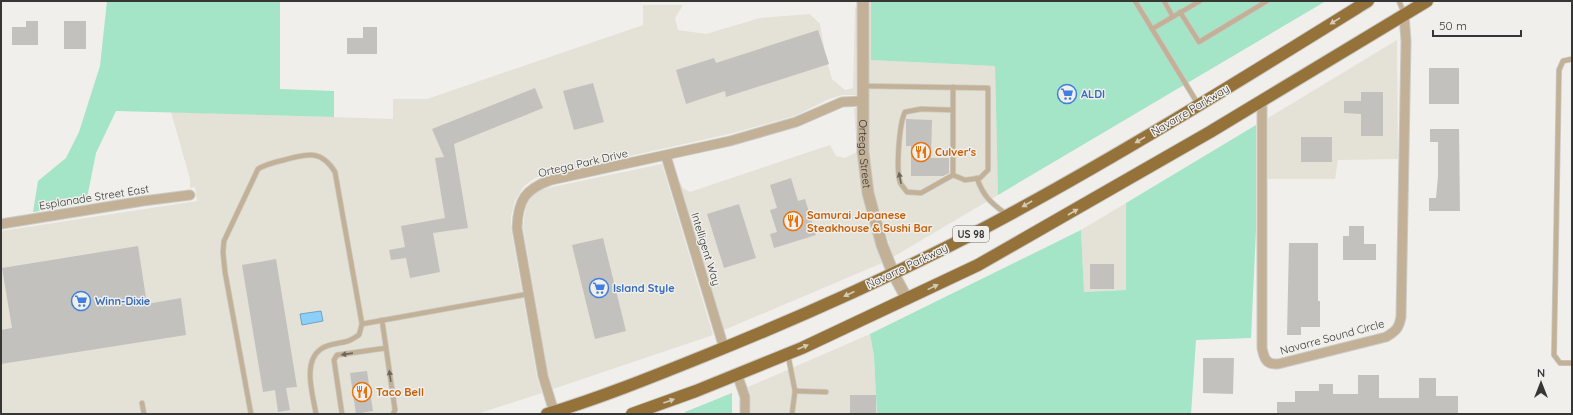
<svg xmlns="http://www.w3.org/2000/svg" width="1573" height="415" font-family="Quicksand,sans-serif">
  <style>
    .built { fill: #e4e1d7 }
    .green { fill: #a4e4c7 }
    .water { fill: #8bd0fa; stroke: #72a2bf }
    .building { fill: #c2c1bd }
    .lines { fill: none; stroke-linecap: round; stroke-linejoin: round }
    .service-casing { stroke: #cbcac6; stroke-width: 6 }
    .minor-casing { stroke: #cbcac6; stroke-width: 11 }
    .tertiary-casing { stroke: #cbcac6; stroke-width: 13 }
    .trunk-casing { stroke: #cbcac6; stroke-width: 14 }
    .service { stroke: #c2b197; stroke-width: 4.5 }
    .minor { stroke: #c2b197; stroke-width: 9 }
    .tertiary { stroke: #c2b197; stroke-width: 11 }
    .trunk { stroke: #94723a; stroke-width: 12 }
    .oneway { fill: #d4cab6 }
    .oneway2 { fill: #6e675c }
    .labels { text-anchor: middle; stroke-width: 3; stroke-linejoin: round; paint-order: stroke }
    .shield { fill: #f0efeb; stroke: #6e6e6b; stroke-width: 1 }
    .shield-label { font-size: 10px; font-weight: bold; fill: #363634 }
    .shop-label { font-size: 11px; font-weight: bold; fill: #366cbe; stroke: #f0efeb; text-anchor: start }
    .street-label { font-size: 11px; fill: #363634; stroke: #f0efeb }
    .food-label { font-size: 11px; font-weight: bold; fill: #c56008; stroke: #f0efeb; text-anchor: start }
  </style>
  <rect width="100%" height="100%" fill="#f0efeb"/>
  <g class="built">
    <polygon points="868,1 871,1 872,60 995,66 998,195 893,257 874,192 869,152"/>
    <polygon points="643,5 683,5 675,18 678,30 706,34 760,18 810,14 820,24 826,58 832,79 845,90 853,88 855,7 857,8 856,95 842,95 829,99 795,116 729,134 549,174 535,178 524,186 515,201 511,216 511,229 537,377 542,393 477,414 1,414 1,231 197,201 195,187 190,188 190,179 171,112 393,119 393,99 427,99 643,25"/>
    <polygon points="1397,40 1398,159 1338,160 1335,179 1268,179 1268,118"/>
    <polygon points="854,108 856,108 857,152 862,194 882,263 724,330 679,180 683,188 690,192 830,145 836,156 845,158 857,152"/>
    <polygon points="662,164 713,335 553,389 548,374 523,227 526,206 532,196 539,191 552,187"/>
    <polygon points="1126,203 1127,290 1084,292 1081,230"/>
    <polygon points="870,334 874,356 877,414 751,414 751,397 748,387"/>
  </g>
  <g class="green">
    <polygon points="107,1 280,1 280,89 334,91 334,117 116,111 96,153 86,203 33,212 38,181 66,158 79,132 100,66"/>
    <polygon points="871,1 1326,1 998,195 995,66 871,60"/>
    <polygon points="1256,125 1256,230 1251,338 1196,340 1191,414 877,414 874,356 870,334 1081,230 1084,292 1126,290 1126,203"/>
    <polygon points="732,393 732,414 685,414 685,412"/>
  </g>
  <polygon class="water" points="321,311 323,321 302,325 300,314"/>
  <g class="building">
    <polygon points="26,21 38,21 38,45 12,45 12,27 26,27"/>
    <rect x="64" y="21" width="22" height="28"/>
    <polygon points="363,27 377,27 377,54 347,54 347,38 363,38"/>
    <polygon points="818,30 829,64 726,97 725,91 686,104 676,70 714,58 716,63"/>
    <rect x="1429" y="68" width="30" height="36"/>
    <polygon points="593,83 604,122 574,130 563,91"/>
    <polygon points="535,88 543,108 454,144 468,228 433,233 440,272 410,278 406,258 391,260 389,250 405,247 401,226 445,218 435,158 444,157 432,129"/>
    <polygon points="1361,92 1383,92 1383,136 1361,136 1361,114 1344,113 1344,101 1361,101"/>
    <polygon points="906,119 932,120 931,158 949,158 949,173 943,176 911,176 911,146 906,146"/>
    <polygon points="1430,129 1459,129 1460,211 1429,211 1429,198 1436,198 1438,176 1438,142 1430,142"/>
    <rect x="1301" y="137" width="31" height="25"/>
    <polygon points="791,178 798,201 805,199 816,235 774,248 770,234 777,232 770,210 777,208 770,185"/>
    <polygon points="739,204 756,258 724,268 707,214"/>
    <polygon points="1349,226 1364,226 1364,244 1376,244 1376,260 1343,260 1343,236 1349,236"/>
    <polygon points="603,238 626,331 595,339 572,245"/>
    <polygon points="1289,243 1318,243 1318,301 1320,301 1320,327 1301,327 1301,335 1287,335"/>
    <polygon points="138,246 147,304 181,298 186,335 1,364 1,330 12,328 2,268"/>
    <polygon points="276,259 297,387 286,388 290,410 278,412 275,390 263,392 242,265"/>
    <rect x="1090" y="264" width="24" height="25"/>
    <polygon points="1203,358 1234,358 1233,394 1203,393"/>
    <polygon points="367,371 373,411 356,414 350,373"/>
    <polygon points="1358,375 1379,375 1379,398 1419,398 1419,378 1436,378 1436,396 1458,396 1458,414 1277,414 1277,402 1295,402 1295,391 1319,391 1319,384 1333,384 1333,394 1358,394"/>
    <rect x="850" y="395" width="26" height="19"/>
  </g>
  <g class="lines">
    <g class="service-casing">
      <g id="service">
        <polyline points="1135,1 1198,104"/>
        <polyline points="1164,1 1173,17"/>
        <polyline points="1399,1 1404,13"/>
        <polyline points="1180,12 1199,42 1267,1"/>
        <polyline points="1152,29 1200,1"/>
        <polyline points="1572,59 1563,61 1559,70 1554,355 1560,363 1572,363"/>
        <polyline points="864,86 988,88 988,170 980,178 965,180 953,175 953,87"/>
        <path d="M953,175L921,193L907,192C905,189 901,185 900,182C896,169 899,124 905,112L921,109L953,110"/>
        <path d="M977,178C983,196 991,203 1006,214"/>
        <polyline points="382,320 395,410 393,414"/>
        <polyline points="788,355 795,391 792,414"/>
        <polyline points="795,391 826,392"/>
        <polyline points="142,403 144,414"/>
        <path d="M251,414L225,272L223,252L224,241L258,169C266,164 275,162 284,160C307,154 321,149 335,172L362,324"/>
        <path d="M316,414C313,395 302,362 321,349C329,343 339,344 348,341C352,340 355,337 359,335L362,324L528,294"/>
        <polyline points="342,414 334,360 337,355 386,348"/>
      </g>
    </g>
    <g class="minor-casing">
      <g id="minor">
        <path d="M1262,101V348C1264,358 1266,365 1278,364L1386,337C1396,331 1399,328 1401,317L1406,41L1404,15"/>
        <polyline points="666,156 724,348"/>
        <polyline points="1,224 143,201 190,195"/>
        <polyline points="737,374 745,397 745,414"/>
        <path d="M554,412L543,376L517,228C518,200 525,189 551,180L730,141L796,122L842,102L862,101"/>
      </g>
    </g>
    <g class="tertiary-casing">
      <g id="tertiary">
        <path id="s1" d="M863,1V152L868,193L882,245L893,273L907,299"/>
      </g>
    </g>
    <g class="trunk-casing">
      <g id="trunk">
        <path d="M547,414C600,398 652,377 704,356C801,317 897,274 990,225C1119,156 1244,78 1368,1"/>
        <polyline points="632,414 696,391 802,348 978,265 1210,132 1427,1"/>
      </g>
    </g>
    <use href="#service" class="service"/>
    <use href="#minor" class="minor"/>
    <use href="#tertiary" class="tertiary"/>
    <use href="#trunk" class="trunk"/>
  </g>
  <defs><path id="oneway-solid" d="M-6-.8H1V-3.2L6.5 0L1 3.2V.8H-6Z"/></defs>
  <g class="oneway">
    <use href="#oneway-solid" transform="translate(1335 21) rotate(148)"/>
    <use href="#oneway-solid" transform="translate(1140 140) rotate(150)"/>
    <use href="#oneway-solid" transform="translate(1027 204) rotate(150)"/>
    <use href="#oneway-solid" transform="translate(1073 212) rotate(-30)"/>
    <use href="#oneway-solid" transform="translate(933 287) rotate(-26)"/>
    <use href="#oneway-solid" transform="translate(849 294) rotate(155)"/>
    <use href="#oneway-solid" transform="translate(803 347) rotate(-23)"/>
    <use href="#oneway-solid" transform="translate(669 401) rotate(-20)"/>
  </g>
  <g class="oneway2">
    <use href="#oneway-solid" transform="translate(900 178) rotate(-101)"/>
    <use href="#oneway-solid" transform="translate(347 354) rotate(172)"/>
    <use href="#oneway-solid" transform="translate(390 376) rotate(-98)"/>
  </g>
  <defs>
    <g id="supermarket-ring" transform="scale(1)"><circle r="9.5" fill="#f0efeb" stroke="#3f7fe0" stroke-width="1.5"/><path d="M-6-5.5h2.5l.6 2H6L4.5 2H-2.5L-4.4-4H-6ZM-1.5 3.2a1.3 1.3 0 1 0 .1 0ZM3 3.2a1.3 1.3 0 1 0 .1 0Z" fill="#3f7fe0"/></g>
    <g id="restaurant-ring" transform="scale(1)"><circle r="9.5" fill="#f0efeb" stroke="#e8710a" stroke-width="1.5"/><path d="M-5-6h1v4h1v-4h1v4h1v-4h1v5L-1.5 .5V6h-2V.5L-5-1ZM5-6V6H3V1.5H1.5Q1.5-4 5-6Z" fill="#e8710a"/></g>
  </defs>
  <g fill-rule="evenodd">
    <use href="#supermarket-ring" x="1067" y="94"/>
    <use href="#restaurant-ring" x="921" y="152"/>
    <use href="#restaurant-ring" x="793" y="221"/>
    <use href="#supermarket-ring" x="599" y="288"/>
    <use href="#supermarket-ring" x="81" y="301"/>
    <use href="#restaurant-ring" x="362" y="392"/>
  </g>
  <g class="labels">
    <rect class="shield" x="953" y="226" width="36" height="16" rx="3"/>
    <g class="shield-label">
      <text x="971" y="238">US 98</text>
    </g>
    <g class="shop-label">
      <text x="1081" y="98">ALDI</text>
      <text x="613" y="292">Island Style</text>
      <text x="95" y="305">Winn-Dixie</text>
    </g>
    <g class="street-label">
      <text transform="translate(1190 110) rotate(-31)" y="4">Navarre Parkway</text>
      <text dy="4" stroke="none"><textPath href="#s1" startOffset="153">Ortega Street</textPath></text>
      <text transform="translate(583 163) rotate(-13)" y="4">Ortega Park Drive</text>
      <text transform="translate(94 197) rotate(-9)" y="4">Esplanade Street East</text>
      <text transform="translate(706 249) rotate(73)" y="4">Intelligent Way</text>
      <text transform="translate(907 266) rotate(-26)" y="4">Navarre Parkway</text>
      <text transform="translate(1332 337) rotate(-15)" y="4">Navarre Sound Circle</text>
    </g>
    <g class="food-label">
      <text x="935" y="156">Culver's</text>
      <text x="807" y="219">Samurai Japanese<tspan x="807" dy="13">Steakhouse &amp; Sushi Bar</tspan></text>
      <text x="376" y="396">Taco Bell</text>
    </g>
  </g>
  <rect width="1573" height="415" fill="none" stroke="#363634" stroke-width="4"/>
  <g transform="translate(1541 383)" stroke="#f0efeb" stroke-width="3" paint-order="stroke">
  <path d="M0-3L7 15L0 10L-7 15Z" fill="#363634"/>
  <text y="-6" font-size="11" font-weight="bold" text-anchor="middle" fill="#363634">N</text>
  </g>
  <path d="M1433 30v6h88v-6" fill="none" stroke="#363634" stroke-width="2"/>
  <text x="1439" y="30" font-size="12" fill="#363634" stroke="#f0efeb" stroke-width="3" paint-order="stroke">50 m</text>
</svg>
